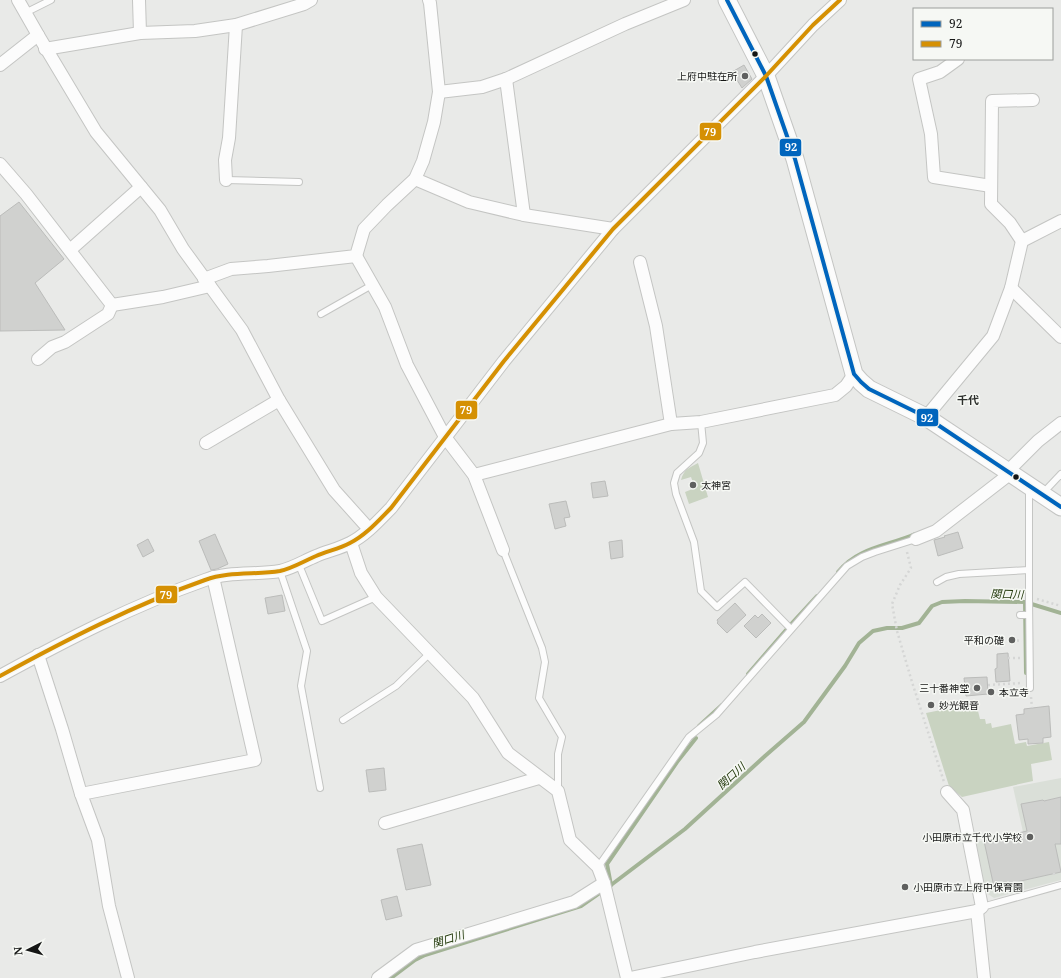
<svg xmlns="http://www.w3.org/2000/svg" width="1061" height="978" font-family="'Noto Serif','Noto Sans JP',serif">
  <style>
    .built { fill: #dadfd8 }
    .green { fill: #c9d3c1 }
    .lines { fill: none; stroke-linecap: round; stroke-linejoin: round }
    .stream { stroke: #a2b395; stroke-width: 4 }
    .building { fill: #d0d1cf; stroke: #bbbcba }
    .service-casing { stroke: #c4c5c3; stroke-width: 8 }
    .minor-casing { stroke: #c4c5c3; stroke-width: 14 }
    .secondary-casing { stroke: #c4c5c3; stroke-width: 19 }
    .path { stroke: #d5d6d5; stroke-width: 2.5; stroke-dasharray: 2 3; stroke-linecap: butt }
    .service { stroke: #fcfcfc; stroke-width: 6 }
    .minor { stroke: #fcfcfc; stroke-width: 12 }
    .secondary { stroke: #fcfcfc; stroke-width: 17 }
    .bus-1-casing { stroke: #f6f8f4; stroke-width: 7 }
    .bus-2-casing { stroke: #f6f8f4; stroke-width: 7 }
    .bus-1 { stroke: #0065bd; stroke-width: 4 }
    .bus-2 { stroke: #d59003; stroke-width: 4 }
    .bus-dot { fill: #151615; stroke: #f6f8f4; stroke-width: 1.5 }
    .poi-dot { fill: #5f605f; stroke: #f6f8f4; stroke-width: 1.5 }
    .labels { text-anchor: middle; stroke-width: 3; stroke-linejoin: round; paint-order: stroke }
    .poi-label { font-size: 10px; fill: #151615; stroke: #f6f8f4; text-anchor: end }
    .neighbourhood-label { font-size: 11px; font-weight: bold; fill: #2e302d; stroke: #f6f8f4 }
    .water-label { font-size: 11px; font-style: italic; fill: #1e3507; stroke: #f6f8f4 }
    .line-badge { stroke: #f6f8f4; stroke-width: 1.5 }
    .badge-label { font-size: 11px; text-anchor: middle; font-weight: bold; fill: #fff }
  </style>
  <rect width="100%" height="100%" fill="#e9eae8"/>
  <polygon class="built" points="1061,778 1061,880 994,898 985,892 976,842 1023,832 1013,787"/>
  <g class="green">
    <path d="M698,463L708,497L689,504L685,492L695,488L691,477L681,480C684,469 689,468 698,463Z"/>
    <polygon points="976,703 980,719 985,719 986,724 991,723 992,728 1011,724 1015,744 1026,742 1027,746 1049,742 1052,760 1031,764 1033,781 962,797 949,786 926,713"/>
  </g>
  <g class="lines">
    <g class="stream">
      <path d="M838,572C858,547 888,546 915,534"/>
      <polyline points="1025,602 1026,673"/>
      <polyline points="748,674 793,622 817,596"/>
      <polyline points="699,726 722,705"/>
      <polyline points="611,885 607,864 677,762 696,738"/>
      <polyline points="391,978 415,960 425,955 581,906 611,885 685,829 765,756 804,722 845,666 859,643 873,631 887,628 902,628 919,623 932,606 942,602 965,601 1025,602 1061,613"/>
    </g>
  </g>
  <g class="building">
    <polygon points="744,65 752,79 742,88 732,72"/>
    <polygon points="19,202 64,259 35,283 65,330 0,331 0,216"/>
    <polygon points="605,481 608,496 593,498 591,483"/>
    <polygon points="566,501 570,517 564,518 566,526 555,529 549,504"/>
    <polygon points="958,532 963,548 938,556 934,540 945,537 944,536"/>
    <polygon points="215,534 228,564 217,569 211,570 199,541"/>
    <polygon points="148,539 154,551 143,557 137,545"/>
    <polygon points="622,540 623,557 611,559 609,542"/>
    <polygon points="282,595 285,611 268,614 265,598"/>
    <polygon points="735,603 746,615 727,633 717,623 718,622 717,620"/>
    <polygon points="762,614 771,623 756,638 744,626 755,615 758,618"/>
    <polygon points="1008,653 1010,681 996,682 995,669 997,668 997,654"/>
    <polygon points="987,677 988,694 966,696 964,678"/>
    <polygon points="1049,706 1051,737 1043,738 1043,743 1028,744 1028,739 1019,740 1016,715 1024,714 1024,709"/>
    <polygon points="384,768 386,790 369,792 366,770"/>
    <polygon points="1061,797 1061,844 1055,844 1061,872 994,887 984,841 1027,831 1021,804 1043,800 1044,801"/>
    <polygon points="422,844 431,885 406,890 397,849"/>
    <polygon points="397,896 402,916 386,920 381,900"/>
  </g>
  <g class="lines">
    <g class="service-casing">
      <g id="service">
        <polyline points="25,13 51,0"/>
        <polyline points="226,180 299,182"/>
        <polyline points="321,314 372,285"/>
        <polyline points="701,422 703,443 699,453 677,473 674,483 676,494 694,542 701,591 717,607 745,582 791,629"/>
        <polyline points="1029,488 1029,600 1030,688"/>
        <polyline points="1043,493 1061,474"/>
        <polyline points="503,550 542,648 545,662 539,698 562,737 558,754 558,791"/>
        <polyline points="299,565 322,621 376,597"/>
        <polyline points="280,571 307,651 301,686 320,788"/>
        <polyline points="937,582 946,577 959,574 1029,570"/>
        <polyline points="1020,615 1029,615"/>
        <polyline points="343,720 396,686 430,653"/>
        <polyline points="598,867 689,737 716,715 847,566 862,557 875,552 916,539"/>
        <polyline points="982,907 1061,885"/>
      </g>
    </g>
    <g class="minor-casing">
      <g id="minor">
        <polyline points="139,0 140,33"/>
        <polyline points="38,35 96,132 160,210 183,249 242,330 279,400 334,490 369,529"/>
        <polyline points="45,49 140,33 195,31 236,25 304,4 311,0"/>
        <polyline points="958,59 940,72 919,79 931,134 934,177 991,186"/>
        <polyline points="0,65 38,35 18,0"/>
        <polyline points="506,79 524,215"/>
        <polyline points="439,92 482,87 506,79 625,24 684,0"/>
        <polyline points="0,164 26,194 112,305 108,314 65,342 52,347 38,359"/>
        <polyline points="415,179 469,202 524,215 613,229"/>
        <polyline points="226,180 225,160 229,138 236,25"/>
        <polyline points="1022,241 1010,223 991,204 992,101 1033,100"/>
        <polyline points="70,250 141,187"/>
        <polyline points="356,256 385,307 407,365 445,437 474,475 503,550"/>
        <polyline points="640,262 656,326 671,424"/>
        <polyline points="204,279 231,269 268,266 356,256 364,229 387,205 415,179 423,161 434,122 439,92 430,3 429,0"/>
        <polyline points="1011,288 1061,337"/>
        <polyline points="112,305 163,297 210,286"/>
        <polyline points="926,417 993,336 1011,288 1022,241 1061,221"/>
        <polyline points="206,443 279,400"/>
        <polyline points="1008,471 1038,441 1061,423"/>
        <polyline points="474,475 671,424 701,422 835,395 846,386 854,374"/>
        <polyline points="916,539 936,531 1011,473"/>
        <polyline points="351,543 361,573 376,597 473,698 508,753 558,791 570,840 598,867 604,883 627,978"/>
        <polyline points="38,655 62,729 81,794 98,840 109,906 128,978"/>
        <path d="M0,676C66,640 134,605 205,580C229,571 255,575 280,571C293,568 304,561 316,556C327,551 339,549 350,543C366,535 379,520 391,508L504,361L613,229L766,76L813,25L840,0"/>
        <polyline points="947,792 963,810 982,907 977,911 984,978"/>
        <polyline points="81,794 255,760 213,577"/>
        <polyline points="385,823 539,778"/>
        <polyline points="378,978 416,950 574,902 604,883"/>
        <polyline points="630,978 755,952 977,911"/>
      </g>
    </g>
    <g class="secondary-casing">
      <polyline id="secondary" points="727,0 766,76 795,159 854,374 861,382 869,389 926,417 1061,507"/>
    </g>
    <g class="path">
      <polyline points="907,552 911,568 900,585 892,604 897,631 912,682 944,782"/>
      <polyline points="1037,599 1061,606"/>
      <polyline points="1012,640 1022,641"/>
      <polyline points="1008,658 1022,658"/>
      <polyline points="988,685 1022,683"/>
      <polyline points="1031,697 1032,708"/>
      <polyline points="1054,873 1054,875"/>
    </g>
    <use href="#service" class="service"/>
    <use href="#minor" class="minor"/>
    <use href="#secondary" class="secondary"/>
    <g class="bus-1-casing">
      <polyline id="bus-1" points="727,0 766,76 795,159 854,374 861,382 869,389 926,417 1061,507"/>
    </g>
    <g class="bus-2-casing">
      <path id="bus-2" d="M0,676C66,640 134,605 205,580C229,571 255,575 280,571C293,568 304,561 316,556C327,551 339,549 350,543C366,535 379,520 391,508L504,361L613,229L766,76L813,25L840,0"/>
    </g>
    <use href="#bus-1" class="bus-1"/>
    <use href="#bus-2" class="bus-2"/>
  </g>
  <g class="bus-dot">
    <circle cx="755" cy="54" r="3.5"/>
    <circle cx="1016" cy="477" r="3.5"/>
  </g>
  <g class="poi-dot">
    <circle cx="745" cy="76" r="4"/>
    <circle cx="693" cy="485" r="4"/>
    <circle cx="1012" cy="640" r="4"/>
    <circle cx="977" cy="688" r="4"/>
    <circle cx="991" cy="692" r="4"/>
    <circle cx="931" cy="705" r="4"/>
    <circle cx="1030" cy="837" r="4"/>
    <circle cx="905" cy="887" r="4"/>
  </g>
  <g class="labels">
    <g class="poi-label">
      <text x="737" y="80">上府中駐在所</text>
      <text x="701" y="489" text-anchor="start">太神宮</text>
      <text x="1004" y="644">平和の礎</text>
      <text x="969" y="692">三十番神堂</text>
      <text x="999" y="696" text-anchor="start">本立寺</text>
      <text x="939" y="709" text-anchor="start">妙光観音</text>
      <text x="1022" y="841">小田原市立千代小学校</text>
      <text x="913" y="891" text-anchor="start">小田原市立上府中保育園</text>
    </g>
    <g class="neighbourhood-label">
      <text x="968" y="404">千代</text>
    </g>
    <g class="water-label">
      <text transform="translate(1007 594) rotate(2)" y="4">関口川</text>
      <text transform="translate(731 776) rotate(-42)" y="4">関口川</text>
      <text transform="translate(448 939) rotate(-17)" y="4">関口川</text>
    </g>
  </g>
  <g class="line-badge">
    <rect x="699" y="122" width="23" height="19" rx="4" fill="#d59003"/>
    <rect x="779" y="138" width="23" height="19" rx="4" fill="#0065bd"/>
    <rect x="455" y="400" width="23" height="20" rx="4" fill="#d59003"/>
    <rect x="916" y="408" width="23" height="19" rx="4" fill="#0065bd"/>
    <rect x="155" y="585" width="23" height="19" rx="4" fill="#d59003"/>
  </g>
  <g class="badge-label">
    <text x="710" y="136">79</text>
    <text x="791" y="151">92</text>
    <text x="466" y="414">79</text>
    <text x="927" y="422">92</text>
    <text x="166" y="599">79</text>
  </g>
  <rect x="913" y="8" width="140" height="52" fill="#f6f8f4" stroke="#9c9e9b"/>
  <rect x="921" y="21" width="20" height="6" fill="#0065bd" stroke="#9c9e9b"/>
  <text x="949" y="28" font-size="12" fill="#151615">92</text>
  <rect x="921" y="41" width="20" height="6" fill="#d59003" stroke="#9c9e9b"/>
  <text x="949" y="48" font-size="12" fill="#151615">79</text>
  <g transform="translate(28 950) rotate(264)" stroke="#f6f8f4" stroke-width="3" paint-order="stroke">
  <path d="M0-3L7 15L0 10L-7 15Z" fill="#151615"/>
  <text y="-6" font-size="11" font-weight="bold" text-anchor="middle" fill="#151615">N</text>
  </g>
</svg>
